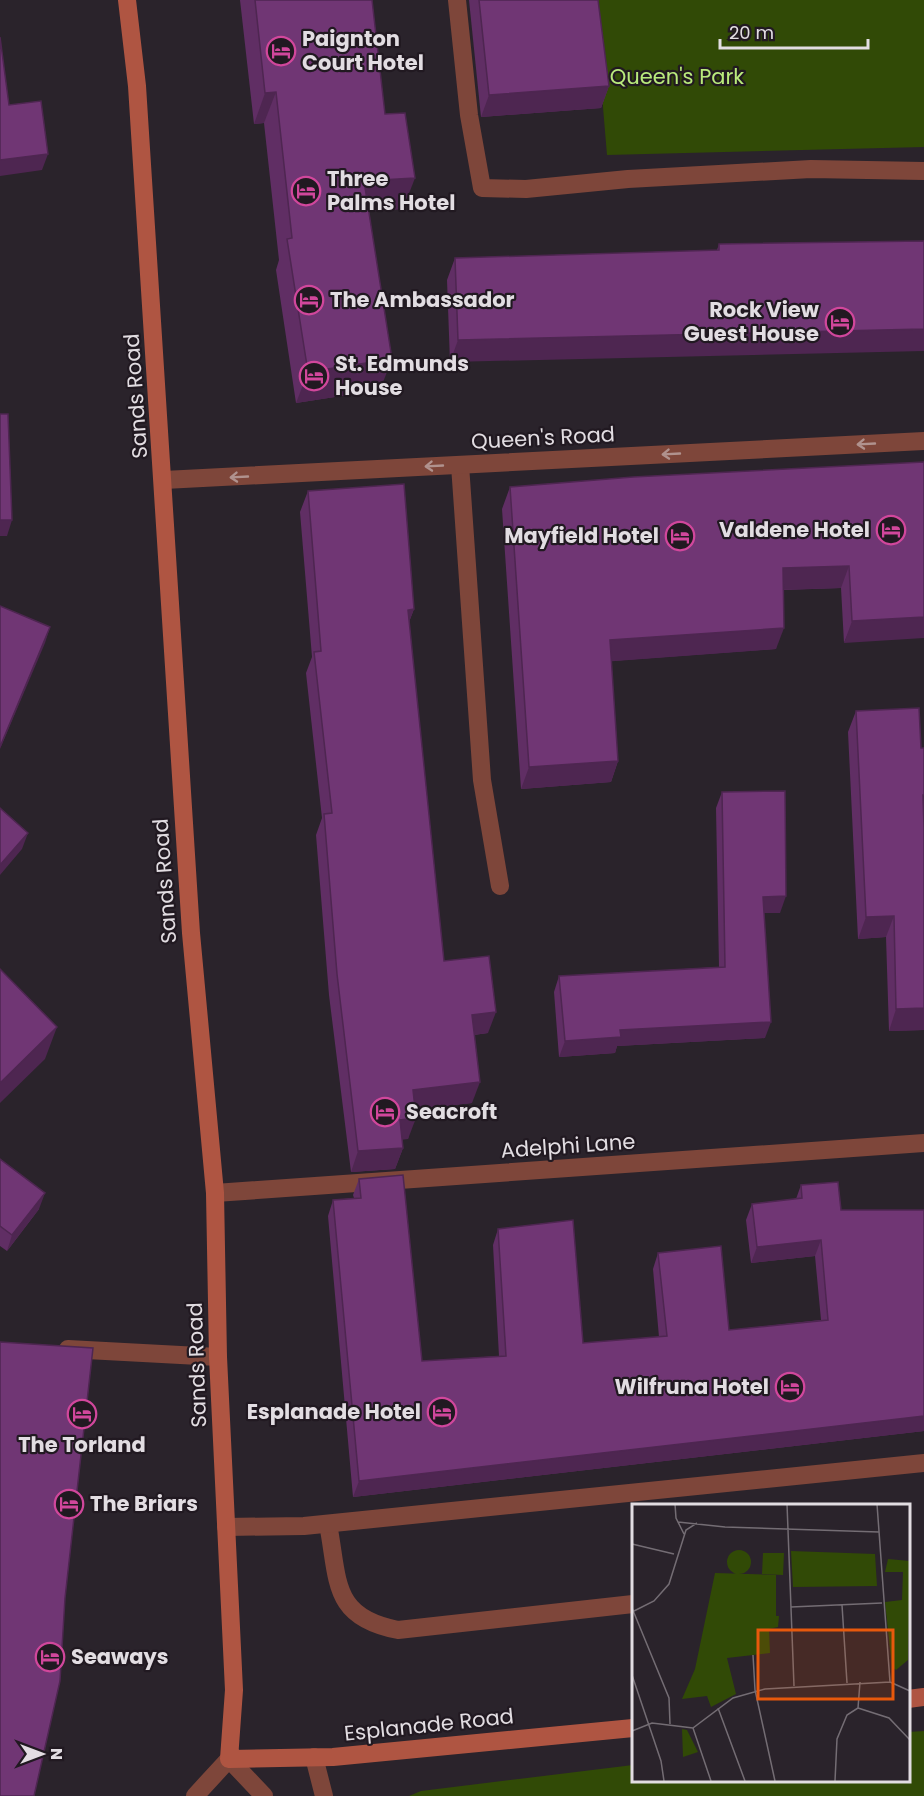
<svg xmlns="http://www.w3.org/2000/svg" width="924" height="1796" font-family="Poppins,sans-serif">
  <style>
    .green { fill: #314a06 }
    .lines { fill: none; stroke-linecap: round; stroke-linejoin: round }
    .lane { stroke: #7e463a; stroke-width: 18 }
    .street { stroke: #7e463a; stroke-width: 18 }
    .secondary { stroke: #af5542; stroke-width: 18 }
    .wall { fill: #602e64 }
    .shaded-wall { fill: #4e2651 }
    .building { fill: #703674; stroke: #4e2651; stroke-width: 1.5 }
    .oneway { stroke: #b0928e }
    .labels { text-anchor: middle; stroke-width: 4.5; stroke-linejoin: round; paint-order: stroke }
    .poi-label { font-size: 21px; font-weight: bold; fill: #e2dde2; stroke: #211921; text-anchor: start }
    .park-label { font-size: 21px; fill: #b9ea7c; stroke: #211921 }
    .street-label { font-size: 21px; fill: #e2dde2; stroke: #211921 }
    .inset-road { fill: none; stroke: #746d74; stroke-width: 1.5 }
    .view { fill: #e8590c; fill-opacity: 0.15; stroke: #e8590c; stroke-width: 3 }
    .inset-edge { fill: none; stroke: #e2dde2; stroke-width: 3 }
  </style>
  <rect width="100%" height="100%" fill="#2a232b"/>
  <g class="green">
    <polygon points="594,0 924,0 924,147 607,155"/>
    <polygon points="924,1731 924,1796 409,1796 421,1791 633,1765 633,1780 908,1780 908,1732"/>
  </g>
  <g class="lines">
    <g class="lane">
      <polyline points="457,0 469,115 482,188 526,189 628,179 811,169 924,171"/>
      <polyline points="460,465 482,780 500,886"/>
      <path d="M328,1524C339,1581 331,1617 398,1630L633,1604"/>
      <polyline points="226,1527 304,1526 924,1463"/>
      <polyline points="314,1757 324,1796"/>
      <polyline points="229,1759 264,1796"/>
    </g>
    <g class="street">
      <polyline points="164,480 924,441"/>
      <polyline points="215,1193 924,1143"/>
      <polyline points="68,1349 218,1357"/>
      <polyline points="195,1796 229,1759"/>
    </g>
    <g class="secondary">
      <polyline points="127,0 137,86 191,933 215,1193 218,1357 234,1690 229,1759 333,1757 633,1728"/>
      <polyline points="908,1699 924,1697"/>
    </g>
  </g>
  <g class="wall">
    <polygon points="240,0 372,0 385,114 403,209 369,211 380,390 296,403 276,270 279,260 264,123 254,124"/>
    <polygon points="469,0 598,0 609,86 601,108 481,117"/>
    <polygon points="924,241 450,362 447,280 455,258 717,250 719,244"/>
    <polygon points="924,462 844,643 841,588 784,590 776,649 611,661 618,761 611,782 521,789 502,509 510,487"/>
    <polygon points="308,491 414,609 409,622 444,961 488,1033 474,1035 472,1103 415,1109 408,1139 402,1139 403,1148 395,1169 351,1172 329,995 316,835 322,818 306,673 312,657 300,512"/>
    <polygon points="856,711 921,748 924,816 924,1030 889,1031 886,937 858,939 848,732"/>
    <polygon points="722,792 780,913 764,913 765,1038 617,1046 615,1053 559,1057 554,992 559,976 719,967 716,808"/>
    <polygon points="0,1159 39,1209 7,1251 0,1246"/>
    <polygon points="359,1179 422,1361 499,1356 493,1245 498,1229 583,1343 659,1337 653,1269 658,1253 729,1330 821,1320 815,1256 751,1263 746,1220 752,1204 796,1199 801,1185 841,1210 924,1210 924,1431 353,1497 328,1216 333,1200 354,1198 353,1195"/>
  </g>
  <g class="shaded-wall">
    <polygon points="609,86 601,108 481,117 489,95"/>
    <polygon points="276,92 264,123 254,124 265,93"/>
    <polygon points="48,154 42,170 0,176 0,160"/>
    <polygon points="415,178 403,209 353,212 364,181"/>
    <polygon points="924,329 924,351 450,362 458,340"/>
    <polygon points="392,359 380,390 296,403 308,372"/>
    <polygon points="0,520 12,520 7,536 0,536"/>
    <polygon points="849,566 841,588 775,590 783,568"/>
    <polygon points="414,609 406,630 408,610"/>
    <polygon points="924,617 924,638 844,643 852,621"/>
    <polygon points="50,627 45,643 0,749 0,747"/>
    <polygon points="784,628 776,649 602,662 610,640"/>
    <polygon points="618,761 611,782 521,789 529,767"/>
    <polygon points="28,833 22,849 0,875 0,865"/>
    <polygon points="786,896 780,913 758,913 763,897"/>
    <polygon points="894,916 886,937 858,939 866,917"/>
    <polygon points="924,1008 924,1030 889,1031 896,1009"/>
    <polygon points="496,1012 488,1033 465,1036 472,1015"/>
    <polygon points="771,1022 765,1038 617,1046 615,1053 559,1057 565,1041 620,1030"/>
    <polygon points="57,1027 45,1059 0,1103 0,1083"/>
    <polygon points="480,1082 472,1103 405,1111 413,1090"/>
    <polygon points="416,1118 408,1139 392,1141 400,1120"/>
    <polygon points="403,1148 395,1169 351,1172 358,1151"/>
    <polygon points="45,1193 39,1209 7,1251 12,1235"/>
    <polygon points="821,1240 815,1256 751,1263 757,1247"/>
    <polygon points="924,1416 924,1431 353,1497 359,1481"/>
  </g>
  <g class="building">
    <polygon points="255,0 372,0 385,114 405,113 415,178 364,181 392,359 308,372 287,239 292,238 276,92 265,93"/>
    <polygon points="479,0 598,0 609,86 489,95"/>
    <polygon points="0,37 9,105 41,101 48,154 0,160"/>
    <polygon points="924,241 924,329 458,340 455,258 719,250 719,244"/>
    <polygon points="0,414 8,414 12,520 0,520"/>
    <polygon points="924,462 924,617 852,621 849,566 783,568 784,628 610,640 618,761 529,767 510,487 633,477"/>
    <polygon points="404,484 414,609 408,610 444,961 489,956 496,1012 472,1015 480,1082 413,1090 416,1118 400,1120 403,1148 358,1151 337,974 324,814 332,813 314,652 321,651 308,491"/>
    <polygon points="0,606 50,627 0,747"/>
    <polygon points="919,708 921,748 924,748 924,795 923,795 924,827 924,1008 896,1009 894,916 866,917 856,711"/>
    <polygon points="785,791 786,896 763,897 771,1022 620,1030 621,1037 565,1041 559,976 725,967 722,792"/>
    <polygon points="0,808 28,833 0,865"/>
    <polygon points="0,969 57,1027 0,1083"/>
    <polygon points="0,1159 45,1193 12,1235 0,1226"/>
    <polygon points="403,1175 422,1361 506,1356 498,1229 573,1220 583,1343 667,1336 658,1253 721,1246 729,1330 828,1320 821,1240 757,1247 752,1204 802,1198 801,1185 838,1182 841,1210 924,1210 924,1416 359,1481 333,1200 361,1198 359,1179"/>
    <polygon points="0,1342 93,1348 65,1598 60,1681 34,1796 0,1796"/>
  </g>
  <defs><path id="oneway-shaft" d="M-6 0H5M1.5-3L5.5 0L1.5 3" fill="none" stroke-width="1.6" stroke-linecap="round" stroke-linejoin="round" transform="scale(1.5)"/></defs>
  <g class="oneway">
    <use href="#oneway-shaft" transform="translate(866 444) rotate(177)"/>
    <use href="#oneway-shaft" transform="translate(671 454) rotate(177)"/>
    <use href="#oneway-shaft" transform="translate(434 466) rotate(177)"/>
    <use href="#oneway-shaft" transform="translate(239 477) rotate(177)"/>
  </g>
  <defs>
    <g id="hotel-ring" transform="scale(1.5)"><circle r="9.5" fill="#211921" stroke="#d1479c" stroke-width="1.5"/><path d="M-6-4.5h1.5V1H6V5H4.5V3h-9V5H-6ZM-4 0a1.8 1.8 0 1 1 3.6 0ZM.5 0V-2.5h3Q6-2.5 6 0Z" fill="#d1479c"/></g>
  </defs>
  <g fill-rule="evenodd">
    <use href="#hotel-ring" x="281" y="51"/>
    <use href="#hotel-ring" x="306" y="191"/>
    <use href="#hotel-ring" x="309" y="300"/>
    <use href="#hotel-ring" x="840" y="322"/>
    <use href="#hotel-ring" x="314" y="376"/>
    <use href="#hotel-ring" x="891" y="530"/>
    <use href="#hotel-ring" x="680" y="536"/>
    <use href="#hotel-ring" x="385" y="1112"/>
    <use href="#hotel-ring" x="790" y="1387"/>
    <use href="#hotel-ring" x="442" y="1412"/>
    <use href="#hotel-ring" x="82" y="1414"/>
    <use href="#hotel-ring" x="69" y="1504"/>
    <use href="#hotel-ring" x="50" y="1657"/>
  </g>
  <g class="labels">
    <g class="poi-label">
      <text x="302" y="46">Paignton<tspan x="302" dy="24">Court Hotel</tspan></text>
      <text x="327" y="186">Three<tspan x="327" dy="24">Palms Hotel</tspan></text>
      <text x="330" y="307">The Ambassador</text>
      <text x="819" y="317" text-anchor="end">Rock View<tspan x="819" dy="24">Guest House</tspan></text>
      <text x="335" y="371">St. Edmunds<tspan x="335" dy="24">House</tspan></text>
      <text x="870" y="537" text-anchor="end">Valdene Hotel</text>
      <text x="659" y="543" text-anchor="end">Mayfield Hotel</text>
      <text x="406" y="1119">Seacroft</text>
      <text x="769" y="1394" text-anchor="end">Wilfruna Hotel</text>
      <text x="421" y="1419" text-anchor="end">Esplanade Hotel</text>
      <text x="82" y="1452" text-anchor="middle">The Torland</text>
      <text x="90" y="1511">The Briars</text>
      <text x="71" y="1664">Seaways</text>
    </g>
    <g class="park-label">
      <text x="677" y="84">Queen's Park</text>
    </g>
    <g class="street-label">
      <text transform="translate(136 396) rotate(-94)" y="7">Sands Road</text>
      <text transform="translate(543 438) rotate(-3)" y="7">Queen's Road</text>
      <text transform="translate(165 881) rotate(-94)" y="7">Sands Road</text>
      <text transform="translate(568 1146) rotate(-4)" y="7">Adelphi Lane</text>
      <text transform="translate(197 1365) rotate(-92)" y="7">Sands Road</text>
      <text transform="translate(429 1725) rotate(-6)" y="7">Esplanade Road</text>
    </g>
  </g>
  <g transform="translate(632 1504)">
    <rect width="278" height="278" fill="#2a232b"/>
    <path d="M95 58a12 12 0 1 1 24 0a12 12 0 1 1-24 0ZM159,47L243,50L245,82L161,83ZM131,49H152L151,71L130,70ZM256,55L278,57L276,156L264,166L260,163L253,98L270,96L271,68H253ZM83,69L144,71V112H147L146,123L137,125L138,149L95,154L104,190L79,203L75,192L50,195L63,165ZM50,225L55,226L66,248L51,253Z" fill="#314a06"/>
    <path class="inset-road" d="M43,0L44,14L52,30M155,0L162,182M46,18L93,23L247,28M0,40L42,50M210,101L215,179M159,103L250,99M0,104L37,194L38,220M0,108L22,97L37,80L54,26L65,19M121,151L123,186L143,277M0,171L29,257L32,277M258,178L278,187M86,204L113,277M226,204L257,214L278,236M0,227L20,219L61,224M79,277L61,224L101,194L133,185L258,178L245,0M203,277L205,235L215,211L226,204L228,178"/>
    <path class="view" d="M126,126H261V195H126Z"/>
    <rect width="278" height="278" class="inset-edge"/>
  </g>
  <g transform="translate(42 1754) rotate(90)" stroke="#211921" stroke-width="4.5" paint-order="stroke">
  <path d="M0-4.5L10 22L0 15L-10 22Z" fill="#e2dde2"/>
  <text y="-9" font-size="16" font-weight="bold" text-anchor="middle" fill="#e2dde2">N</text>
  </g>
  <path d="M720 39v9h148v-9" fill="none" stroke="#e2dde2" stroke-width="3"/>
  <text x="729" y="39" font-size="18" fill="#e2dde2" stroke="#211921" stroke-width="4.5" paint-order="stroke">20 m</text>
</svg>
